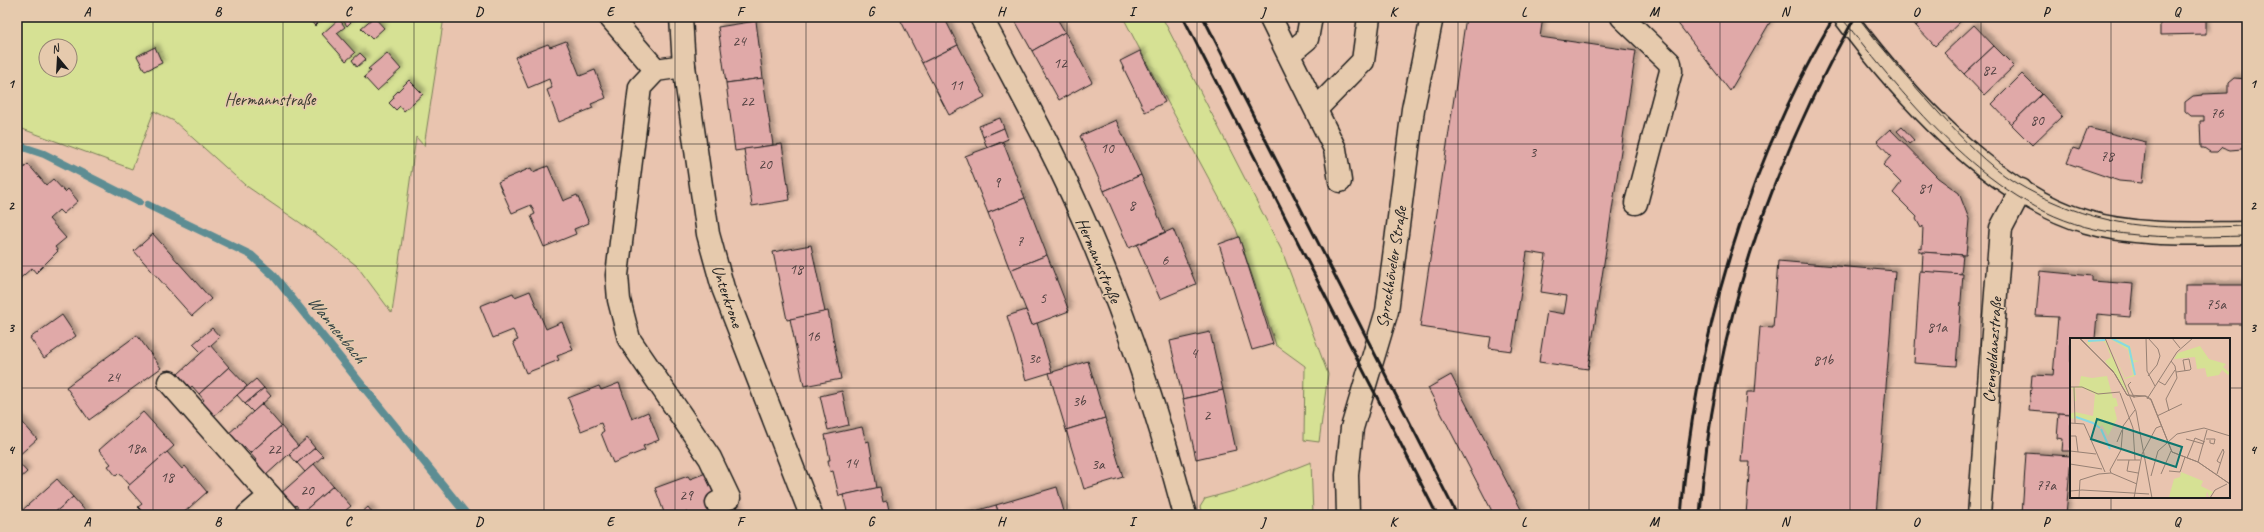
<svg xmlns="http://www.w3.org/2000/svg" width="2264" height="532" font-family="Caveat,sans-serif">
  <style>
    .green { fill: #d6e194; stroke: #797e58; fill-rule: evenodd }
    .lines { fill: none; stroke-linecap: round; stroke-linejoin: round }
    .stream { stroke: #5d8d93; stroke-width: 8 }
    .building { fill: #e0a9a8; stroke: #1c1c1c; filter: url(#shadow) }
    .minor-casing { stroke: #1c1c1c; stroke-width: 25 }
    .major-casing { stroke: #1c1c1c; stroke-width: 25 }
    .minor { stroke: #e6caad; stroke-width: 22 }
    .major { stroke: #e6caad; stroke-width: 22 }
    .tram { stroke: #1c1c1c; stroke-width: 1 }
    .rail { stroke: #1c1c1c; stroke-width: 3 }
    .grid { fill: none; stroke: #1c1c1c; stroke-width: 1; stroke-opacity: 0.55 }
    .labels { text-anchor: middle; stroke-width: 3; stroke-linejoin: round; paint-order: stroke }
    .number-label { font-size: 15px; fill: #4d3f3f }
    .park-label { font-size: 17px; fill: #383a2e; stroke: #e6caad }
    .street-label { font-size: 17px; fill: #1c1c1c; stroke: #e6caad }
    .water-label { font-size: 18px; font-style: italic; fill: #324244; stroke: #e6caad }
    .inset-river { fill: none; stroke: #88d8e3; stroke-width: 2 }
    .inset-road { fill: none; stroke: #978174; stroke-width: 1 }
    .view { fill: #0f766e; fill-opacity: 0.15; stroke: #0f766e; stroke-width: 2 }
    .inset-edge { fill: none; stroke: #1c1c1c; stroke-width: 2 }
    .neatline { fill: none; stroke: #1c1c1c; stroke-width: 1.5 }
    .grid-label { font-size: 13px; text-anchor: middle; font-weight: bold; fill: #1c1c1c }
  </style>
  <defs>
    <filter id="shadow"><feDropShadow dx="3.5" dy="-3.5" stdDeviation="2" flood-color="#0004"/></filter>
  </defs>
  <rect width="100%" height="100%" fill="#e9c4af"/>
  <filter id="ink" filterUnits="userSpaceOnUse"><feTurbulence type="fractalNoise" baseFrequency=".025" numOctaves="2"/><feDisplacementMap in="SourceGraphic" scale="8" xChannelSelector="R" yChannelSelector="G"/><feConvolveMatrix kernelMatrix="1 2 1 2 8 2 1 2 1" color-interpolation-filters="sRGB"/></filter>
  <g filter="url(#ink)">
    <g class="green">
      <path d="M17,17H444L424,146L416,137L392,313L357,266L318,235L245,185L174,121L154,111L132,169L17,127ZM46,46H70V70H46Z"/>
      <polygon points="1123,17 1162,17 1282,251 1328,374 1319,442 1304,440 1305,366 1276,345 1236,229 1153,75"/>
      <polygon points="1311,462 1313,515 1203,515 1200,507 1205,499 1248,487"/>
    </g>
    <g class="lines">
      <g class="stream">
        <polyline points="17,145 44,154 139,202"/>
        <polyline points="148,205 251,255 274,276 467,515"/>
      </g>
    </g>
    <g class="building">
      <polygon points="307,17 324,17 315,26"/>
      <polygon points="346,17 351,17 353,20 347,26 343,20"/>
      <polygon points="374,17 384,28 372,39 361,28"/>
      <polygon points="899,17 944,17 958,45 922,63"/>
      <polygon points="1013,17 1056,17 1065,32 1032,51"/>
      <polygon points="1466,17 1543,17 1540,37 1636,51 1588,369 1539,362 1547,311 1564,314 1567,296 1541,292 1546,255 1527,252 1512,351 1489,348 1491,337 1420,327"/>
      <polygon points="1673,17 1773,17 1730,91"/>
      <polygon points="1908,17 1925,17 1916,26"/>
      <polygon points="1925,17 1965,17 1935,46 1916,26"/>
      <polygon points="2160,17 2206,17 2206,34 2160,35"/>
      <polygon points="339,19 345,27 337,33 355,53 346,61 322,34"/>
      <polygon points="756,21 763,78 726,83 718,27"/>
      <polygon points="1974,25 1994,46 1964,74 1944,53"/>
      <polygon points="1065,32 1092,82 1059,100 1032,51"/>
      <polygon points="566,41 580,76 595,70 606,98 591,104 593,108 559,122 547,90 552,88 549,79 528,88 515,57 548,44 550,47"/>
      <polygon points="958,45 985,97 949,115 922,63"/>
      <polygon points="1994,46 2014,66 1984,95 1964,74"/>
      <polygon points="155,47 162,63 145,71 137,56"/>
      <polygon points="1140,51 1165,102 1145,112 1120,61"/>
      <polygon points="360,53 366,59 357,67 352,60"/>
      <polygon points="387,53 401,69 377,91 364,77 371,71 368,69"/>
      <polygon points="2022,74 2042,94 2011,124 1992,104"/>
      <polygon points="763,78 773,145 735,151 726,83"/>
      <polygon points="2234,78 2247,79 2247,146 2242,149 2230,150 2222,147 2217,152 2210,152 2204,148 2201,148 2200,121 2204,121 2204,116 2191,116 2185,111 2185,102 2193,96 2203,95 2203,94 2228,93 2228,83"/>
      <polygon points="409,80 423,94 404,111 400,106 396,110 389,103 394,98 393,96"/>
      <polygon points="2042,94 2062,116 2032,145 2011,124"/>
      <polygon points="1000,118 1004,128 983,137 979,126"/>
      <polygon points="1116,120 1141,175 1104,191 1080,136"/>
      <polygon points="1902,127 1914,140 1909,144 1897,131"/>
      <polygon points="1004,128 1008,139 987,148 983,137"/>
      <polygon points="2088,128 2146,142 2142,183 2119,181 2067,163 2073,148 2079,150"/>
      <polygon points="1890,129 1938,178 1959,193 1969,219 1966,255 1919,252 1919,248 1922,249 1923,226 1921,228 1916,219 1917,217 1893,193 1901,183 1883,165 1891,156 1877,141"/>
      <polygon points="1003,142 1025,198 988,213 965,156"/>
      <polygon points="782,144 790,200 752,206 744,149"/>
      <polygon points="28,164 46,185 53,179 65,192 68,189 78,201 63,214 59,210 49,219 66,238 55,247 58,251 36,273 32,268 17,281 17,174"/>
      <polygon points="548,166 563,201 577,195 589,223 574,229 576,234 544,247 531,216 535,214 531,205 512,213 498,182 531,168 533,172"/>
      <polygon points="1141,175 1165,232 1129,248 1104,191"/>
      <polygon points="1025,198 1047,255 1010,270 988,213"/>
      <polygon points="1173,229 1196,284 1160,299 1137,245"/>
      <polygon points="153,234 211,299 192,316 134,251"/>
      <polygon points="1239,237 1273,344 1252,350 1219,244"/>
      <polygon points="811,245 825,312 787,320 773,252"/>
      <polygon points="1923,252 1963,255 1961,274 1922,272"/>
      <polygon points="1047,255 1069,311 1032,325 1010,270"/>
      <polygon points="1778,261 1895,271 1876,515 1746,515 1750,462 1741,462 1747,392 1755,392 1760,327 1773,328"/>
      <polygon points="1920,271 1963,274 1956,366 1914,363"/>
      <polygon points="2040,271 2092,276 2092,281 2133,284 2130,317 2097,314 2095,339 2071,339 2071,414 2029,411 2032,375 2053,376 2058,317 2036,316"/>
      <rect x="2186" y="285" width="61" height="39"/>
      <polygon points="530,291 546,329 562,322 573,350 557,356 559,360 526,373 513,342 518,340 513,330 493,338 480,306 513,293 515,297"/>
      <polygon points="1026,310 1032,325 1037,323 1052,372 1026,380 1007,316"/>
      <polygon points="828,311 841,379 804,386 790,319"/>
      <polygon points="62,315 76,336 44,358 30,338"/>
      <polygon points="212,328 220,337 202,353 193,344"/>
      <polygon points="1210,332 1223,390 1183,399 1170,341"/>
      <polygon points="137,335 161,368 89,420 66,387"/>
      <polygon points="210,345 229,367 199,394 192,386 190,388 178,374"/>
      <polygon points="1088,361 1105,418 1066,430 1049,373"/>
      <polygon points="229,367 247,386 214,416 202,402 204,400 199,394"/>
      <polygon points="1451,375 1524,515 1494,515 1428,388"/>
      <polygon points="256,379 264,388 245,404 237,395"/>
      <polygon points="619,383 632,419 648,412 659,440 643,446 645,450 613,463 601,433 604,431 601,423 581,431 568,398 599,386 601,390"/>
      <polygon points="264,388 271,396 253,412 245,404"/>
      <polygon points="1223,390 1236,450 1196,459 1183,399"/>
      <polygon points="842,391 849,425 828,430 820,396"/>
      <polygon points="262,404 281,426 250,453 244,446 241,449 228,434"/>
      <polygon points="143,412 174,446 130,485 119,473 116,476 108,466 111,464 99,450"/>
      <polygon points="2059,413 2071,414 2071,451 2062,451 2063,439 2057,438"/>
      <polygon points="17,416 37,439 17,457"/>
      <polygon points="1105,418 1123,477 1084,489 1066,430"/>
      <polygon points="281,426 298,446 265,476 253,462 256,460 250,453"/>
      <polygon points="862,427 866,442 869,441 877,488 839,496 833,471 830,472 828,460 830,460 825,435"/>
      <polygon points="307,438 315,448 297,463 289,454"/>
      <polygon points="315,448 323,456 305,472 297,463"/>
      <polygon points="167,452 182,469 185,466 207,492 181,515 146,515 138,507 142,504 127,487"/>
      <polygon points="2026,453 2071,456 2066,515 2022,514"/>
      <polygon points="17,461 27,472 17,481"/>
      <polygon points="314,464 333,486 302,513 296,505 293,508 280,494"/>
      <polygon points="706,473 719,509 736,503 740,515 689,515 687,512 681,515 665,515 655,488 688,476 690,479"/>
      <polygon points="57,479 73,497 52,515 18,514"/>
      <polygon points="333,486 351,506 340,515 304,515 302,513"/>
      <polygon points="880,487 883,502 887,501 890,515 848,515 843,495"/>
      <polygon points="1057,487 1065,515 999,515 996,505"/>
      <polygon points="73,497 89,515 52,515"/>
      <polygon points="996,505 999,515 962,515"/>
      <polygon points="368,507 374,515 359,515"/>
    </g>
    <g class="lines">
      <g class="minor-casing">
        <g id="minor">
          <polyline points="610,17 656,70"/>
          <polyline points="681,17 684,66 708,234 723,288 811,515"/>
          <path d="M981,17C1019,89 1059,161 1091,237C1129,326 1160,421 1185,515"/>
          <polyline points="1270,17 1335,149 1340,181"/>
          <polyline points="1622,17 1670,63 1671,71 1636,203"/>
          <polyline points="1289,54 1307,39 1311,17"/>
          <polyline points="684,66 656,70 640,87 617,275 619,300 629,339 710,458 729,498 717,503"/>
          <polyline points="1316,109 1363,61 1369,17"/>
          <polyline points="169,382 270,496 248,515"/>
          <polyline points="270,496 287,515"/>
          <polyline points="1979,515 2001,228 2021,190"/>
        </g>
      </g>
      <g class="major-casing">
        <g id="major">
          <path d="M1845,17C1903,94 1992,194 2087,222C2138,237 2195,233 2247,233"/>
          <polyline points="1348,515 1347,475 1352,428 1387,311 1413,109 1432,17"/>
        </g>
      </g>
      <use href="#minor" class="minor"/>
      <use href="#major" class="major"/>
      <g class="tram">
        <path d="M1841,17C1907,100 1994,213 2105,231C2152,239 2200,237 2247,236"/>
        <path d="M1858,17C1883,50 1910,81 1938,112C1961,137 1986,165 2016,183C2043,199 2074,212 2105,219C2151,231 2200,227 2247,226"/>
      </g>
      <g class="rail">
        <polyline points="1183,17 1437,515"/>
        <polyline points="1203,17 1457,515"/>
        <path d="M1681,515C1695,341 1745,169 1834,17"/>
        <path d="M1700,515C1712,338 1768,170 1855,17"/>
      </g>
    </g>
  </g>
  <path class="grid" d="M153,17V515M283,17V515M414,17V515M544,17V515M675,17V515M806,17V515M936,17V515M1067,17V515M1197,17V515M1328,17V515M1458,17V515M1589,17V515M1720,17V515M1850,17V515M1981,17V515M2111,17V339M17,144H2247M17,266H2247M17,388H2071M2229,388H2247M2111,497V515"/>
  <g class="labels">
    <g class="number-label">
      <text x="739" y="46">24</text>
      <text x="1060" y="68">12</text>
      <text x="1989" y="75">82</text>
      <text x="956" y="90">11</text>
      <text x="747" y="106">22</text>
      <text x="2217" y="118">76</text>
      <text x="2037" y="125">80</text>
      <text x="1107" y="153">10</text>
      <text x="1533" y="157">3</text>
      <text x="2107" y="161">78</text>
      <text x="765" y="169">20</text>
      <text x="997" y="187">9</text>
      <text x="1925" y="193">81</text>
      <text x="1132" y="210">8</text>
      <text x="1020" y="246">7</text>
      <text x="1165" y="265">6</text>
      <text x="796" y="274">18</text>
      <text x="1043" y="303">5</text>
      <text x="2216" y="309">75a</text>
      <text x="1937" y="332">81a</text>
      <text x="813" y="341">16</text>
      <text x="1194" y="358">4</text>
      <text x="1034" y="363">3c</text>
      <text x="1823" y="365">81b</text>
      <text x="113" y="382">24</text>
      <text x="1079" y="406">3b</text>
      <text x="1207" y="420">2</text>
      <text x="136" y="453">18a</text>
      <text x="274" y="454">22</text>
      <text x="851" y="468">14</text>
      <text x="1098" y="469">3a</text>
      <text x="167" y="482">18</text>
      <text x="2046" y="490">77a</text>
      <text x="307" y="495">20</text>
      <text x="686" y="500">29</text>
    </g>
    <g class="park-label">
      <text x="270" y="105">Hermannstraße</text>
    </g>
    <g class="street-label">
      <text transform="translate(1099 260) rotate(67)" y="6">Hermannstraße</text>
      <text transform="translate(1391 267) rotate(-81)" y="6">Sprockhöveler Straße</text>
      <text transform="translate(728 296) rotate(71)" y="6">Unterkrone</text>
      <text transform="translate(1992 350) rotate(-86)" y="6">Crengeldanzstraße</text>
    </g>
    <g class="water-label">
      <text transform="translate(337 329) rotate(51)" y="6">Wannenbach</text>
    </g>
  </g>
  <g transform="translate(2070 338)">
    <rect width="160" height="160" fill="#e9c4af"/>
    <path d="M39,0H45L60,8L63,22L69,23L62,25L65,38L55,41L62,58L38,2L55,40L63,37L58,12ZM22,2H35L60,58L35,23L41,19L36,6L33,3L21,4L19,8L17,4ZM130,8L139,21L156,26L153,29L160,35L158,37L152,32L149,37L137,39L135,30L127,31L125,19L104,21L108,15ZM11,38L22,40L37,38L43,60H46L48,68L44,69L47,81L38,98L32,87L30,89L24,84L0,80V76L5,74L23,78L25,56L13,50H5L6,63H0H4L3,51L0,50L9,48ZM111,134L133,143L131,148L143,154L139,159L137,153L136,160L99,159L104,141L110,139Z" fill="#d6e194"/>
    <path class="inset-river" d="M41,0L59,9L65,37M18,3L35,2M6,79L23,85L30,90M31,91L40,111"/>
    <path class="inset-road" d="M9,0L43,33L57,57L65,59M10,0L45,36L57,57L76,58L81,61L102,114L128,124L160,146M35,0L66,73L82,160M76,0L77,33L85,48M78,0L88,11L90,18L87,27L78,38M102,0L110,10M106,34L120,32L121,31L119,21L113,22L115,33M88,43L95,47L105,32M61,44L58,47L64,59M0,49H12L28,56L50,54M4,49L5,85M50,55L63,90L65,122M63,59L75,58L81,62L102,114L128,124L160,146M77,61L107,14L123,0M99,73L96,61L107,40L105,28L101,23M87,78L112,66M0,85L14,86L35,134M0,98H6L8,114M116,101L134,106M136,101H145L144,106L140,105V102M47,104L52,92M0,113L26,116M117,120L125,100L135,104M47,122H70M59,122L57,133L68,135M128,124L137,92M0,126L32,131M99,133L110,134L115,119M41,135L40,132L51,112L53,88L65,72M91,136L101,113M146,137L147,136L154,114L153,111L147,123L150,125M81,138L88,113L107,96L134,90L160,98M0,153L12,152L79,156M9,160L10,142L29,136L41,135L67,146M64,160L72,116L86,90L91,88M140,160L145,152L157,146"/>
    <path class="view" d="M27,81L112,109L106,129L21,101Z"/>
    <rect width="160" height="160" class="inset-edge"/>
  </g>
  <rect width="2264" height="532" fill="none" stroke="#e6caad" stroke-width="44"/>
  <g transform="translate(58 58) rotate(342)"><circle r="19" fill="#e6caad" stroke="#958473"/>
  <path d="M0-3L7 15L0 10L-7 15Z" fill="#1c1c1c"/>
  <text y="-6" font-size="11" font-weight="bold" text-anchor="middle" fill="#1c1c1c">N</text>
  </g>
  <rect x="22" y="22" width="2220" height="488" class="neatline"/>
  <g class="grid-label">
    <text x="87" y="16">A</text>
    <text x="218" y="16">B</text>
    <text x="348" y="16">C</text>
    <text x="479" y="16">D</text>
    <text x="610" y="16">E</text>
    <text x="740" y="16">F</text>
    <text x="871" y="16">G</text>
    <text x="1001" y="16">H</text>
    <text x="1132" y="16">I</text>
    <text x="1263" y="16">J</text>
    <text x="1393" y="16">K</text>
    <text x="1524" y="16">L</text>
    <text x="1654" y="16">M</text>
    <text x="1785" y="16">N</text>
    <text x="1916" y="16">O</text>
    <text x="2046" y="16">P</text>
    <text x="2177" y="16">Q</text>
    <text x="11" y="88">1</text>
    <text x="2253" y="88">1</text>
    <text x="11" y="210">2</text>
    <text x="2253" y="210">2</text>
    <text x="11" y="332">3</text>
    <text x="2253" y="332">3</text>
    <text x="11" y="454">4</text>
    <text x="2253" y="454">4</text>
    <text x="87" y="526">A</text>
    <text x="218" y="526">B</text>
    <text x="348" y="526">C</text>
    <text x="479" y="526">D</text>
    <text x="610" y="526">E</text>
    <text x="740" y="526">F</text>
    <text x="871" y="526">G</text>
    <text x="1001" y="526">H</text>
    <text x="1132" y="526">I</text>
    <text x="1263" y="526">J</text>
    <text x="1393" y="526">K</text>
    <text x="1524" y="526">L</text>
    <text x="1654" y="526">M</text>
    <text x="1785" y="526">N</text>
    <text x="1916" y="526">O</text>
    <text x="2046" y="526">P</text>
    <text x="2177" y="526">Q</text>
  </g>
</svg>
